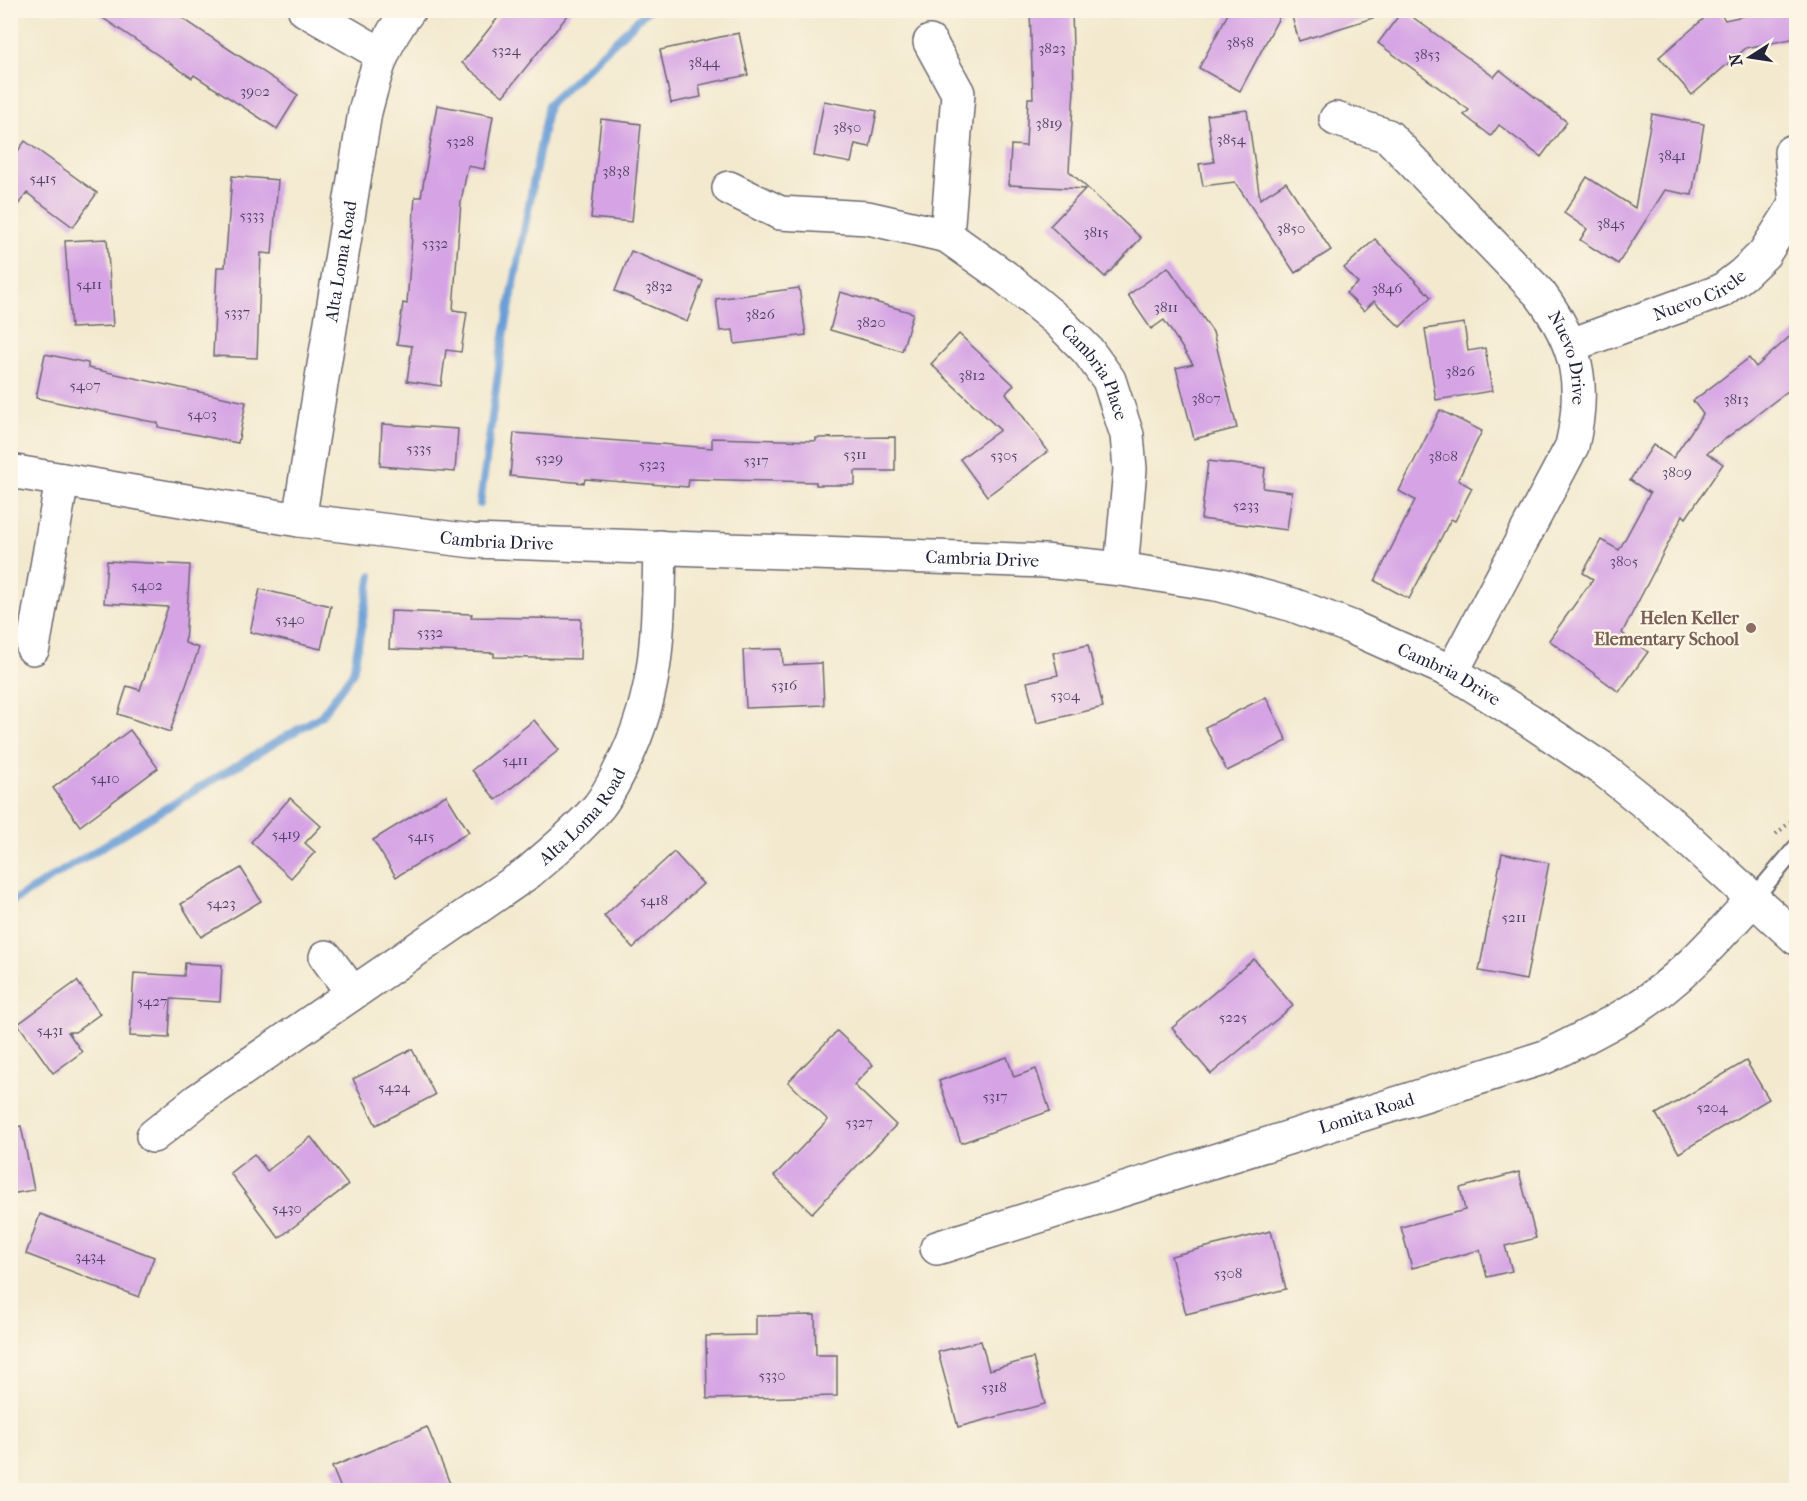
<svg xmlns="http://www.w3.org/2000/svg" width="1807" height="1501" font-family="'IM FELL French Canon',serif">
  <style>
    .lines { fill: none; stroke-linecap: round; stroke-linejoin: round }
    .stream { stroke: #699dd5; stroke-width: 8 }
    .building { fill: #d6a4e5 }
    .lane-casing { stroke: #6b686f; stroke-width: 20 }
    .street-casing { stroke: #6b686f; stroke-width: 36 }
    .path { stroke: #6b686f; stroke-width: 4; stroke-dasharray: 1.5 4.5; stroke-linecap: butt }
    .lane { stroke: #fff; stroke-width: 16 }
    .street { stroke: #fff; stroke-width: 33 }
    .education-dot { fill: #8d6e63; stroke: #fcf5e5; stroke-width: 2 }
    .labels { text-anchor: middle; stroke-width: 5; stroke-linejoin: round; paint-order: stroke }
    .number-label { font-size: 15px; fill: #4f4266 }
    .street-label { font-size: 18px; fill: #22223b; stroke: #fcf5e5 }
    .education-label { font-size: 18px; font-weight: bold; fill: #785e54; stroke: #fcf5e5; text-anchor: end }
  </style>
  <rect width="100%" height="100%" fill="#fcf5e5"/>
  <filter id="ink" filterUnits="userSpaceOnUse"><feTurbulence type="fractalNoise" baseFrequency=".0167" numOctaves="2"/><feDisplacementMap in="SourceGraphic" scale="12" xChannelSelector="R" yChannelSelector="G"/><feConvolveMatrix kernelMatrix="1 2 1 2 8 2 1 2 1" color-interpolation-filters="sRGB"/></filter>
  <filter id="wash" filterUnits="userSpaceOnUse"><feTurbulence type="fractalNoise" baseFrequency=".008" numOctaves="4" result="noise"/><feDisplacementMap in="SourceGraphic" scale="24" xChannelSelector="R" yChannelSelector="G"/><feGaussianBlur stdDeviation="1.35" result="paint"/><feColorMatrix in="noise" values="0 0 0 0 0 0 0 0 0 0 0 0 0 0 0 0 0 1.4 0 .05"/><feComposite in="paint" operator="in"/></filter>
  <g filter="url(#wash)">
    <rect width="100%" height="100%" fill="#f3e9cf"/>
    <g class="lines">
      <g class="stream">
        <polyline points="480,504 501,352 548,105 648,10"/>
        <polyline points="10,903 202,786 321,716 353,672 371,576"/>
      </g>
    </g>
    <g id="blocks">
      <g class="building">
        <polygon points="91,10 170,10 298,95 277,129 194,75 192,78"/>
        <polygon points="504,10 572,10 503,96 462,63"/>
        <polygon points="1030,10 1072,10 1074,89 1069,171 1141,238 1105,277 1050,226 1085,189 1009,185 1011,145 1026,146 1028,98 1033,98"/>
        <polygon points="1230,10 1283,10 1240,91 1199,68"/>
        <polygon points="1290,10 1378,10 1379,16 1299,41"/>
        <polygon points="1403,10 1494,77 1500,70 1567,122 1541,157 1499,125 1491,136 1464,115 1469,110 1378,43"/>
        <polygon points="1714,10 1717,10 1725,20 1772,10 1797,10 1797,38 1746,48 1692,95 1659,57"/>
        <polygon points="739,33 748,75 699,85 701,97 671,103 660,50"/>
        <polygon points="824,101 877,111 870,147 855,144 851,163 814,156"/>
        <polygon points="437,105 493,116 484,169 468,166 461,201 453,310 467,312 461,352 446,350 441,386 407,381 412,346 397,344 403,303 407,304 415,197 421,197"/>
        <polygon points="1247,110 1260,199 1286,182 1331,250 1295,273 1235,182 1203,186 1199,164 1214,162 1207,115"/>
        <polygon points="1652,114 1704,124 1692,195 1665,190 1618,264 1580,240 1587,229 1564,213 1587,177 1635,208"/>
        <polygon points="601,119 641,124 632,222 591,218"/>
        <polygon points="25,141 97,193 73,227 27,193 10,215 10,162"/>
        <polygon points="232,176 278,180 272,254 261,253 257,358 213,356 217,267 225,267"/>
        <polygon points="107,239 113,326 71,328 65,241"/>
        <polygon points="1375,239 1431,297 1400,327 1374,301 1364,311 1346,293 1358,283 1344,268"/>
        <polygon points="631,251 703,281 687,322 615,291"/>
        <polygon points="1168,267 1213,332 1237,428 1194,439 1176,368 1193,364 1164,320 1151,329 1128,295"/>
        <polygon points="799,288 806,335 735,344 733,330 720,331 716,299"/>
        <polygon points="840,292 913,313 902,351 830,330"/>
        <polygon points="1464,323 1468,351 1485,348 1492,391 1436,400 1425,329"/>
        <polygon points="1797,330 1797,384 1707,453 1723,464 1686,518 1683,515 1622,633 1648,652 1619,692 1549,640 1593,579 1583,573 1601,540 1619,550 1650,493 1630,480 1653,445 1673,458 1703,414 1693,401 1749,358 1756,367"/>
        <polygon points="959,334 1014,385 1006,393 1048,451 987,496 960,459 1000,430 931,364"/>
        <polygon points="45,354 88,363 88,368 246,402 238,443 158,427 158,423 36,398"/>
        <polygon points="1440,410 1482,431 1458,480 1472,488 1455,521 1451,519 1409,599 1375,581 1415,500 1399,491"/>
        <polygon points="382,424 458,429 455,472 380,466"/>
        <polygon points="514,433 712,448 712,438 816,441 816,438 895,437 895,471 855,471 855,485 816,485 816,482 689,479 688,487 585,479 584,483 510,476"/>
        <polygon points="1208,461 1265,468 1263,488 1292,492 1287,530 1201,519"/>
        <polygon points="107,561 190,565 185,643 199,648 170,732 118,714 127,686 140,690 168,607 104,603"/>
        <polygon points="260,589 331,606 321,649 250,632"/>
        <polygon points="391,611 472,614 471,617 581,619 580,659 494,657 494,653 389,649"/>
        <polygon points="1088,645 1103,707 1037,723 1027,682 1058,675 1053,653"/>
        <polygon points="782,649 783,665 822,663 824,705 746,708 743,650"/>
        <polygon points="1266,697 1287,741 1227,771 1205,727"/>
        <polygon points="534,720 559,750 496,800 472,770"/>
        <polygon points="130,730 158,768 80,826 53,788"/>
        <polygon points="446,795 469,832 396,877 373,840"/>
        <polygon points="290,798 321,826 305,843 315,852 291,878 251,842"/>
        <polygon points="674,852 703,884 633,948 604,916"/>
        <polygon points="1502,853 1549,863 1526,980 1479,971"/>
        <polygon points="241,868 261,901 201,937 181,904"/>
        <polygon points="1254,959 1293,1006 1211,1074 1172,1028"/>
        <polygon points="185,963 222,965 220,1002 171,999 169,1038 130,1036 134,973 184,976"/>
        <polygon points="77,981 100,1014 75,1032 68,1032 82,1052 53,1073 18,1024"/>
        <polygon points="837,1031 873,1065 854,1085 896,1125 812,1213 774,1176 828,1120 788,1082"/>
        <polygon points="412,1049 435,1095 376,1125 353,1079"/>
        <polygon points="1007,1057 1014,1077 1036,1069 1050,1111 961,1143 939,1081"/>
        <polygon points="1746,1061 1769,1099 1679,1153 1656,1114"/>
        <polygon points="21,1126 34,1190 10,1194 10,1127"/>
        <polygon points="311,1137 348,1185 279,1238 230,1173 254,1154 267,1171"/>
        <polygon points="1519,1172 1536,1238 1505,1246 1512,1271 1487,1277 1480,1250 1412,1268 1401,1227 1465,1210 1460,1188"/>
        <polygon points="40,1214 154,1257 139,1297 26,1254"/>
        <polygon points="1271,1231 1286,1289 1186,1314 1171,1256"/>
        <polygon points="815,1315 816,1355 837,1355 837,1396 707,1399 706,1336 756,1335 756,1316"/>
        <polygon points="981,1341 989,1370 1033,1358 1045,1404 958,1427 938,1352"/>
        <polygon points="427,1427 453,1491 342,1491 332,1467"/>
      </g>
    </g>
  </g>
  <g filter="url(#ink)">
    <use href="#blocks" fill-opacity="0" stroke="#6b686f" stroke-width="1.5"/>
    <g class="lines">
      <g class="lane-casing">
        <polyline id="lane" points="1753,899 1796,848"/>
      </g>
      <g class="street-casing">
        <g id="street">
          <polyline points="305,10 381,54"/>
          <polyline points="930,42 958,93 947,236"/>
          <path id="s1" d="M1336,119L1388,136L1540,294C1578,345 1586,384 1572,446L1452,672"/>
          <polyline points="1791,152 1796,202"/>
          <path id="s2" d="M729,188L780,213L868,218L947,236L1005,277L1058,321L1088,351L1109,380L1127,435L1130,469L1121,569"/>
          <path id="s3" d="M1571,345L1721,291L1743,274L1764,254L1796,204"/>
          <path id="s4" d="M10,471L299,520L473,541L1044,561L1121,569L1221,585L1293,605L1351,627L1452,672L1529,720L1605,771L1669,822L1796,938"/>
          <path id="s5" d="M299,520L365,112C375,73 383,42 409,10"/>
          <polyline points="33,648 62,480"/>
          <polyline points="326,957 352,992"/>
          <path id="s6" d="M153,1136L198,1100L529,872C553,851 578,831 599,806C610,792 618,774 626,758C660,686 658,625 660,547"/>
          <path id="s7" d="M937,1248L1545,1057C1576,1042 1606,1027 1635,1009C1681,980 1717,938 1753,899"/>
        </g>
      </g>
      <polyline class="path" points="1776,834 1796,817"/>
      <use href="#lane" class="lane"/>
      <use href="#street" class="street"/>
    </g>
  </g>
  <circle class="education-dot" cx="1751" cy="628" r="6"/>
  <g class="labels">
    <g class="number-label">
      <text x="1240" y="47">3858</text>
      <text x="1052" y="53">3823</text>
      <text x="506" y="55">5324</text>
      <text x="1427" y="59">3853</text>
      <text x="704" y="67">3844</text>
      <text x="255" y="96">3902</text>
      <text x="1049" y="128">3819</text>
      <text x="847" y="132">3850</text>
      <text x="1231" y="144">3854</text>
      <text x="460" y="146">5328</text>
      <text x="1672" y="160">3841</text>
      <text x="616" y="176">3838</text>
      <text x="43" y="183">5415</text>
      <text x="252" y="220">5333</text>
      <text x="1611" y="228">3845</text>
      <text x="1291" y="233">3850</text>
      <text x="1096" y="237">3815</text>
      <text x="435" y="248">5332</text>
      <text x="89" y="289">5411</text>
      <text x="659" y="291">3832</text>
      <text x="1387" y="293">3846</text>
      <text x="1166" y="312">3811</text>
      <text x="237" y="317">5337</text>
      <text x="760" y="319">3826</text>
      <text x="871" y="327">3820</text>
      <text x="1460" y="376">3826</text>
      <text x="972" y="380">3812</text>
      <text x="85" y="390">5407</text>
      <text x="1206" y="403">3807</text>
      <text x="1736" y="404">3813</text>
      <text x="202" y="419">5403</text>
      <text x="419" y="453">5335</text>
      <text x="855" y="459">5311</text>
      <text x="1004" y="460">5305</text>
      <text x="1443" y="461">3808</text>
      <text x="549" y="463">5329</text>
      <text x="756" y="465">5317</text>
      <text x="652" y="469">5323</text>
      <text x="1677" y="477">3809</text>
      <text x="1246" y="510">5233</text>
      <text x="1624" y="566">3805</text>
      <text x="147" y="590">5402</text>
      <text x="290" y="624">5340</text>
      <text x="430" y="637">5332</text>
      <text x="784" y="690">5316</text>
      <text x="1065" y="700">5304</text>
      <text x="515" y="765">5411</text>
      <text x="105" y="783">5410</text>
      <text x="286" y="839">5419</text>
      <text x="421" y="841">5415</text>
      <text x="654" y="905">5418</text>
      <text x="221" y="908">5423</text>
      <text x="1514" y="922">5211</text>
      <text x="152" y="1006">5427</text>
      <text x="1233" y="1022">5225</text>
      <text x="50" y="1035">5431</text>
      <text x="394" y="1092">5424</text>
      <text x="995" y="1101">5317</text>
      <text x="1712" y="1112">5204</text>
      <text x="859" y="1127">5327</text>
      <text x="287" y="1213">5430</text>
      <text x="90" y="1261">3434</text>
      <text x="1228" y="1278">5308</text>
      <text x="772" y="1380">5330</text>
      <text x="994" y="1392">5318</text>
    </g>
    <g class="street-label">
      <text dy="6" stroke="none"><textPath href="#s5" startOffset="262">Alta Loma Road</textPath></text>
      <text dy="6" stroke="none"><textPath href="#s3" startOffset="138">Nuevo Circle</textPath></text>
      <text dy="6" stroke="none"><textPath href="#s1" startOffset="345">Nuevo Drive</textPath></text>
      <text dy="6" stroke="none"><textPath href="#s2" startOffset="430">Cambria Place</textPath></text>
      <text dy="6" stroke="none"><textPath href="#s4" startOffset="492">Cambria Drive</textPath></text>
      <text dy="6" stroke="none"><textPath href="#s4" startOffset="978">Cambria Drive</textPath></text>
      <text dy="6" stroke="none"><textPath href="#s4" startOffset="1464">Cambria Drive</textPath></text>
      <text dy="6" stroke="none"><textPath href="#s6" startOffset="537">Alta Loma Road</textPath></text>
      <text dy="6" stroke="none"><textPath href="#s7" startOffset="450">Lomita Road</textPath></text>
    </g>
    <g class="education-label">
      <text x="1739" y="624">Helen Keller<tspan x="1739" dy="21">Elementary School</tspan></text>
    </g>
  </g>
  <rect width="1807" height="1501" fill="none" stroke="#fcf5e5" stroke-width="36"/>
  <g transform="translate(1750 57) rotate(258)" stroke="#fcf5e5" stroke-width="4.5" paint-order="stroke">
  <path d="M0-4.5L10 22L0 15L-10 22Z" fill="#22223b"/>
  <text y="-9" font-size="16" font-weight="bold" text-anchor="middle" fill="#22223b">N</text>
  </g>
</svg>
